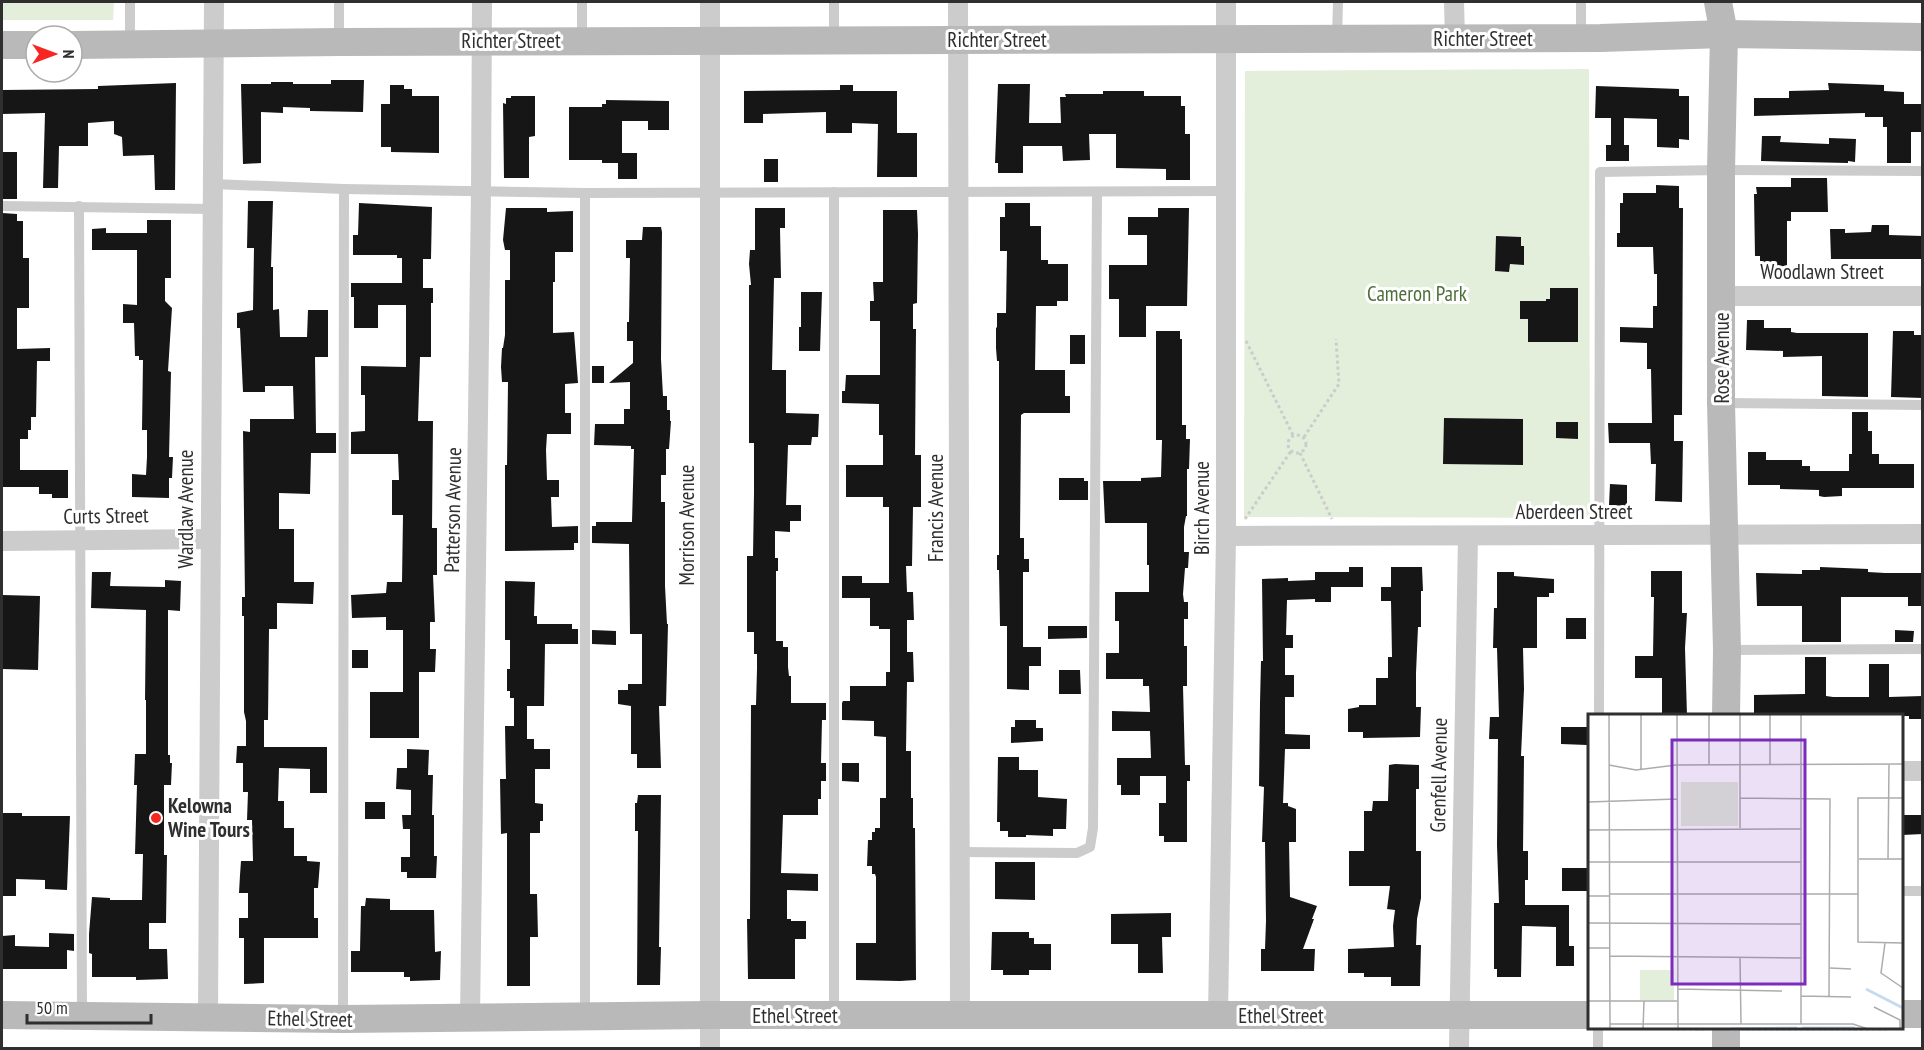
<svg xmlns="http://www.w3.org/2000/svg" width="1924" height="1050" font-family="'PT Sans Narrow',sans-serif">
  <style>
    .green { fill: #e3eedb }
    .building { fill: #161616 }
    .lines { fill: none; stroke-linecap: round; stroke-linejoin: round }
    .path { stroke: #ccc; stroke-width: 3; stroke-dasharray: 3 3; stroke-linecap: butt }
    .lane { stroke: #ccc; stroke-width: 10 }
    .street { stroke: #ccc; stroke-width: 20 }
    .secondary { stroke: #b9b9b9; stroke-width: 28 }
    .poi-dot { fill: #f62721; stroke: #fff; stroke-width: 2 }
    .labels { text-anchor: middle; stroke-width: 6; stroke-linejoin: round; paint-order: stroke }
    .street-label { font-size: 21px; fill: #2f2f2f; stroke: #fff }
    .park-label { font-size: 21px; fill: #4c6f38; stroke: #fff }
    .poi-label { font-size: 21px; font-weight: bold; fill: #2f2f2f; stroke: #fff; text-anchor: start }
    .inset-river { fill: none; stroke: #c6dbef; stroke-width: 3 }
    .inset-road { fill: none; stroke: #acacac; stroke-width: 1.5 }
    .view { fill: #7b2cbf; fill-opacity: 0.15; stroke: #7b2cbf; stroke-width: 3 }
    .inset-edge { fill: none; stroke: #2f2f2f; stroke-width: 3 }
  </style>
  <rect width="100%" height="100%" fill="#fff"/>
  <g class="green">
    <polygon points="2,2 114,2 113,20 2,20"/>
    <polygon points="1589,69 1590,518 1244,517 1245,71"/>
  </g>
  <g class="building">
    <polygon points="331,80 364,80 363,112 310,111 310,108 283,107 283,113 261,112 261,163 243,164 241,84 271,84 271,82 293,82 293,84 331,84"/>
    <polygon points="176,83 175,190 155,190 154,155 123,156 122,137 114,134 114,121 88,123 88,146 59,146 58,188 43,188 45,113 2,114 2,90 98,89 98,86"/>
    <polygon points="1828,83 1884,85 1884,91 1904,92 1904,104 1923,104 1923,132 1911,132 1911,163 1887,163 1887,127 1883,127 1883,117 1865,117 1865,113 1754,116 1754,98 1789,98 1789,91 1829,90"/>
    <polygon points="998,84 1030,84 1029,123 1061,123 1060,97 1066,97 1065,94 1103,94 1103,91 1144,91 1144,96 1181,96 1181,106 1185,106 1185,134 1190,134 1190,180 1166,180 1166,169 1116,168 1116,134 1089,134 1090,160 1063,161 1062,146 1023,146 1023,173 998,173 998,163 995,163"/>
    <polygon points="390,85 404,85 404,89 412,89 412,96 439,96 439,153 391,152 391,147 381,147 381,104 390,104"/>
    <polygon points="840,85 853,85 853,91 897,91 897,133 917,133 917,177 877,177 878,124 852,123 852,133 826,133 826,112 763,114 763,123 744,123 744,91 840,90"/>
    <polygon points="1596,86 1679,89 1679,96 1689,96 1689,140 1679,139 1679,148 1657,147 1657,119 1624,118 1624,145 1629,145 1629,161 1606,161 1606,145 1611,145 1611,118 1595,118"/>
    <polygon points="511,96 535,96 535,136 529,137 529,178 504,178 503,103 506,104 506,98 511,98"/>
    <polygon points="606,100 669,101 669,130 648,130 648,121 622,121 622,153 637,153 637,179 618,179 618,163 602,163 602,160 569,160 569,107 602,107 602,104 606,104"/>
    <polygon points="1762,136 1781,136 1780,142 1829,144 1829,138 1856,139 1855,162 1848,161 1848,163 1761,161"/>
    <rect x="2" y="152" width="15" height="47"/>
    <rect x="764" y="159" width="14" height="23"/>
    <polygon points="1791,178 1827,178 1828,212 1791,212 1791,221 1787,221 1787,266 1760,267 1760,256 1755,256 1754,194 1757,194 1756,187 1791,187"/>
    <polygon points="1656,185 1679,186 1679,208 1683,208 1682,415 1674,415 1674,441 1683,441 1682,502 1655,501 1656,464 1651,464 1650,443 1609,443 1608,423 1652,423 1651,369 1647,369 1647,343 1620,342 1620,327 1653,328 1653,306 1657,306 1657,274 1654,274 1653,247 1617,247 1617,233 1620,233 1620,203 1623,203 1623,193 1656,193"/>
    <polygon points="248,201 273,201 271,267 273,267 273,310 279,309 280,337 307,337 308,310 328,310 328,357 315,357 316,433 336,433 336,453 311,453 310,494 279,493 279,529 294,529 294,582 314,582 313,604 277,603 277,629 269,629 268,720 264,720 264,747 327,747 327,793 310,793 310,769 279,768 278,801 284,801 284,828 294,828 294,856 307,856 307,861 320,862 318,888 314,888 314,918 318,918 318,938 264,938 264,983 244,984 244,938 239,938 239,918 248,918 248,893 239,893 240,875 241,861 253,861 252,820 247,820 248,792 243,792 243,763 236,763 237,746 246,746 246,721 244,712 244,616 242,616 242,597 245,597 243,431 250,432 250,419 294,419 293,386 265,386 265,392 243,392 240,328 237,328 237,313 253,310 254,248 247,248"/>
    <polygon points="359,203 432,207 431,259 423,259 423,288 433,288 433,303 431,303 431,357 420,357 418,421 433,421 432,528 437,528 437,575 433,575 435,622 430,622 430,649 436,649 435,672 419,672 419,738 370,738 370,692 403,692 403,630 386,630 386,617 352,618 351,595 386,593 387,582 402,582 403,515 392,515 392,480 399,480 398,454 351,454 351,432 365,431 365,395 361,395 361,366 406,367 406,305 378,305 378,328 354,328 354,297 351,297 351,283 402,283 402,258 397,258 397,255 353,255 353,235 358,235"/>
    <polygon points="1005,203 1030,203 1030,226 1041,226 1041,260 1048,260 1048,264 1068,264 1068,301 1057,301 1057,306 1036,306 1035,370 1065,370 1065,396 1070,396 1070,413 1024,413 1021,415 1020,538 1024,538 1024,559 1029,559 1029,572 1023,572 1023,647 1041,647 1041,666 1029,666 1029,690 1007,689 1007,626 1000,626 999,570 997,570 997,555 999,555 999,361 997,361 996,348 996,327 997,328 997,313 1006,313 1007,251 1000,251 1000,217 1005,217"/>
    <polygon points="506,208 547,208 547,212 573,211 573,252 555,252 555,282 553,282 553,333 574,332 578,383 565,384 565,413 571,413 571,434 547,434 546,450 547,480 559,480 559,497 551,497 552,527 578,526 578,543 574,543 574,550 505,551 505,465 507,465 508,382 502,382 501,367 502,348 503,348 505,335 505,280 510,280 510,250 505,250 503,240"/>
    <polygon points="755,208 785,208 785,228 780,228 781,278 774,278 772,370 786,370 786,413 819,414 818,437 812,437 811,445 788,445 786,505 801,505 801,521 790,521 790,532 775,531 775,558 778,558 778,571 776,571 776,641 783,641 783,647 788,647 788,667 789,676 791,676 791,703 826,703 826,720 822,720 821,763 826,763 826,781 821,781 821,799 818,799 818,815 783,815 781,873 818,874 818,891 787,890 787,919 791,919 791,921 806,921 806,939 795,939 795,979 748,979 747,919 750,919 751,705 756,705 757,669 757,654 754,654 754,632 747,632 747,556 753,556 754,493 754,443 749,443 749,285 751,285 749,264 750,250 755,250"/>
    <polygon points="1158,208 1189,208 1187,306 1146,306 1146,337 1119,337 1119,299 1109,299 1109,265 1147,265 1147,235 1128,235 1128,217 1158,217"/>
    <polygon points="883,210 917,210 918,234 917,303 913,304 913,329 916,329 915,455 921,455 921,507 913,507 912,566 906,566 907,592 913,592 914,620 907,620 907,652 913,652 914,682 907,682 906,751 911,751 911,798 913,798 913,828 915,828 916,980 900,981 856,980 856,943 876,943 876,877 875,874 872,874 872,866 867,866 868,840 872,840 872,832 875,832 875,828 880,828 880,798 886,798 886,737 874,736 874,721 842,720 842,703 843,701 850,701 850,686 886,686 886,672 890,672 890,629 879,629 879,626 870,626 870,598 842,598 842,576 862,576 862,583 889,583 889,507 883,507 883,497 846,497 846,465 883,465 883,435 879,435 879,404 842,403 842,391 845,391 846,375 880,375 880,321 870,321 870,301 874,301 873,282 883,282"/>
    <polygon points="2,213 17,214 17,221 23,221 23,258 29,258 29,308 17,308 17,349 50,348 50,361 37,361 36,417 31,417 31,430 28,430 28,439 20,439 20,470 68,470 68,498 52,498 52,494 39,494 39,487 2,487"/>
    <polygon points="147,220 171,220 171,278 165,278 165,301 172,308 168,371 171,372 169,457 173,457 172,478 169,478 169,498 132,497 132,474 146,475 147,457 147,430 142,430 143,360 139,360 139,356 135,356 134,323 123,323 123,304 137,305 137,250 92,250 92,229 106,228 106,233 147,233"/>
    <polygon points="1872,225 1889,225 1889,235 1923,236 1923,259 1831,259 1830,229 1845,229 1845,233 1871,232"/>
    <polygon points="643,227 661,227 662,232 661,359 663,396 667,396 667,410 670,410 670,421 671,421 669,449 666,449 666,475 661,475 661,502 665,502 665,586 667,624 668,624 666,706 659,706 661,768 637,768 637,754 631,754 631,706 618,704 618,690 628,690 628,684 642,684 642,634 630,634 629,544 592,543 592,526 596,526 596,522 632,522 634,449 631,449 631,446 594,445 595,424 624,424 624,409 630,409 630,382 609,383 633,363 633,341 627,341 627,322 629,322 630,258 626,258 626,240 642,240"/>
    <polygon points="1496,236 1521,237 1521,246 1524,246 1524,265 1510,264 1509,272 1495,271"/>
    <polygon points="1550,288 1578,288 1578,342 1528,342 1528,319 1520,319 1520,301 1546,301 1546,299 1550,299"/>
    <polygon points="801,292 822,292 820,351 799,351 799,327 801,327"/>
    <polygon points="1747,320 1764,320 1764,328 1791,328 1791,332 1797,333 1868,333 1868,397 1822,396 1822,356 1783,357 1783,351 1746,350"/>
    <polygon points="1156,331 1180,331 1180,339 1182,339 1182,425 1186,425 1186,439 1190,439 1189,469 1187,469 1187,516 1186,516 1184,527 1184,552 1189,552 1188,568 1185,568 1183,594 1184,602 1188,602 1188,619 1184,619 1184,646 1187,646 1187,686 1183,686 1185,765 1190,765 1190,781 1187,781 1187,842 1164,842 1164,836 1159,836 1159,803 1166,803 1166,776 1140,776 1140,795 1121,795 1121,785 1117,785 1117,758 1151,758 1150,731 1112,731 1112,711 1150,712 1149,686 1143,686 1143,679 1106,679 1106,653 1119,653 1119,621 1115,621 1115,592 1149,592 1149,565 1147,565 1147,523 1105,523 1103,481 1141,481 1141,478 1161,477 1162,440 1156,440"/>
    <polygon points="1893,331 1914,331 1914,335 1923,335 1923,398 1891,397"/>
    <rect x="1070" y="335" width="15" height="29"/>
    <rect x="592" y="366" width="12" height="17"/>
    <polygon points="1852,412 1868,412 1868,431 1872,431 1872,454 1879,454 1879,464 1914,464 1914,488 1842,488 1842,496 1824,497 1819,496 1819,490 1780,489 1780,485 1748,485 1748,452 1766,452 1766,460 1802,460 1802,466 1810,466 1810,471 1849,471 1849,454 1852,454"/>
    <polygon points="1444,418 1523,419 1523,465 1443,464"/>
    <polygon points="1556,422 1578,422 1578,439 1556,438"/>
    <polygon points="1059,478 1084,478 1084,481 1088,481 1088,500 1059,500"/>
    <polygon points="1610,484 1627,485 1627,506 1609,505"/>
    <polygon points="1349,567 1363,567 1363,587 1331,587 1331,602 1315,602 1315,599 1287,600 1286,635 1293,635 1293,648 1285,648 1285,675 1294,675 1294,697 1285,697 1285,734 1310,735 1310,749 1285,749 1283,803 1288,803 1288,806 1296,809 1296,842 1289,842 1290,897 1317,906 1312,919 1314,919 1303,949 1315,949 1314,971 1261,971 1261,949 1265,949 1266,921 1265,842 1262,842 1264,787 1259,786 1260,703 1261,661 1263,661 1262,579 1288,578 1288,581 1315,580 1315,572 1349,572"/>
    <polygon points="1391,567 1422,567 1423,591 1421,591 1421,627 1418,627 1416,673 1416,707 1421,707 1420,737 1363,738 1363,732 1348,732 1348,709 1359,707 1359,705 1376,705 1376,678 1388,678 1388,657 1392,657 1391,601 1381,601 1381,587 1391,587"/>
    <polygon points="1820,567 1868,569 1868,572 1885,573 1923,573 1923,606 1908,606 1908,597 1841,597 1841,642 1802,642 1802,606 1757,606 1756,573 1802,574 1802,570 1820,570"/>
    <polygon points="1651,571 1682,571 1682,613 1687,613 1685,648 1687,716 1662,716 1662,678 1635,678 1635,656 1653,656 1654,597 1651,597"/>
    <polygon points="92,572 111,572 110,586 165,587 165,580 181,581 180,611 168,610 168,755 170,755 170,763 172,763 171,785 164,785 164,855 167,855 166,923 149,923 149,949 167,949 168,979 136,980 136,977 92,977 92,954 89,953 89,934 92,897 110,898 110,900 142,900 143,854 135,854 137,785 134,785 135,754 146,754 146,700 145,700 146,610 91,608"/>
    <polygon points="1497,572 1514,572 1514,576 1554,579 1554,593 1549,593 1549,597 1537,597 1537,648 1523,648 1524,689 1521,756 1524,756 1523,851 1528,851 1528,880 1525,880 1525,905 1569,905 1569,946 1574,946 1574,966 1556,966 1556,927 1522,926 1521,977 1497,977 1497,969 1494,969 1494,903 1499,903 1497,845 1498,739 1489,739 1490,717 1499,717 1497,648 1493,648 1494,608 1497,608"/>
    <polygon points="505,581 535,582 534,616 537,616 537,624 572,624 572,629 578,629 578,644 545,644 544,706 527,706 527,739 534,739 534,749 550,749 550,769 535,769 535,803 543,804 543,821 540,821 540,833 530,833 530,894 537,894 538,937 530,937 530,986 507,986 507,833 501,834 500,779 506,779 505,726 514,726 514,698 510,698 510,691 507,691 507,669 510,669 510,640 505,640"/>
    <polygon points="2,595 40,596 38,670 2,669"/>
    <rect x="1566" y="618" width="20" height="21"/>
    <polygon points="1048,626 1087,626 1087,638 1048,639"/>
    <polygon points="592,630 616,631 616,645 592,644"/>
    <polygon points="1895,630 1914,631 1913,642 1895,642"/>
    <rect x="352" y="650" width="16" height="18"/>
    <polygon points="1805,657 1826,657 1826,696 1833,697 1869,697 1869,664 1889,664 1889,697 1923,696 1923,719 1909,719 1909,716 1754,716 1754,695 1805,694"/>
    <polygon points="1059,670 1080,670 1081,694 1059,694"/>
    <polygon points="1015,720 1036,720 1036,728 1043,728 1043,741 1011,743 1011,727 1015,727"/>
    <polygon points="1561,727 1587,727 1587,745 1561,744"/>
    <polygon points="407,749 429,750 428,775 433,775 432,815 434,815 434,856 437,856 436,878 407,878 407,872 401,872 401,857 410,857 410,829 403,829 402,815 411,815 411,790 396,789 397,768 407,768"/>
    <polygon points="998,757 1019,757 1019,770 1038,770 1038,797 1067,799 1066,829 1053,829 1053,836 1026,835 1026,837 1008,837 1008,831 1000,831 1000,822 997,822"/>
    <polygon points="842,763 859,763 859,782 842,781"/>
    <polygon points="1395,764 1419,765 1419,789 1416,789 1416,851 1421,851 1421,898 1417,919 1416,945 1421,945 1420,986 1391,986 1391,977 1364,977 1364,973 1348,973 1348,949 1394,947 1393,926 1395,910 1387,909 1390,886 1349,886 1349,851 1364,851 1364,811 1372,811 1373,801 1388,801 1389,765"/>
    <polygon points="638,795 661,795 659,947 661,947 660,985 637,985 638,831 635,831 635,803 637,803"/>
    <rect x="365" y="802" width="20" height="17"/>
    <polygon points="2,813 22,813 22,816 70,816 67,890 45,889 45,880 16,879 16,896 2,896"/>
    <polygon points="1902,815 1923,815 1923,834 1902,835"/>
    <polygon points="995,862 1035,862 1035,900 995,899"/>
    <rect x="1562" y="868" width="26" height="23"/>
    <polygon points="366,898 390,899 390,910 434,910 435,952 441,951 440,980 410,981 410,977 404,977 404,972 351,972 351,951 360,951 361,906 365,906"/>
    <polygon points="1171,913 1171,937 1162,937 1163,973 1138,973 1138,944 1111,944 1111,914"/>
    <polygon points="992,932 1029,932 1029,938 1034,938 1034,944 1051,944 1051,970 1029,970 1029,975 1003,975 1003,970 991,970"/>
    <polygon points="49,933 74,934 74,951 67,950 67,969 2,969 2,936 15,935 15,946 49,947"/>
  </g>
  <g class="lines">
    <g class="path">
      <polyline points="1246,341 1293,435"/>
      <circle cx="1297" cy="444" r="9"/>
      <polyline points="1304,437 1339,384 1336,339"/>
      <polyline points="1300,453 1332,519"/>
      <polyline points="1245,519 1291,451"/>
      <polyline points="1611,1028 1704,1029"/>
      <polyline points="1746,1029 1887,1029"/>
    </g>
    <g class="lane">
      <polyline points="834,2 834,40"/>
      <polyline points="1581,2 1581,38"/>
      <polyline points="1337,37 1338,2"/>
      <polyline points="339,40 339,2"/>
      <polyline points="582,40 582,2"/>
      <polyline points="130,43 130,2"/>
      <polyline points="212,184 344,189 585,193 1226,191"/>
      <polyline points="2,206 212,209"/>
      <polyline points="79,206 82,1015"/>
      <polyline points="1722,403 1922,405"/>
      <polyline points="1728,650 1922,649"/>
      <polyline points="1599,716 1600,172 1721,170 1922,171"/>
      <polyline points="960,852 1077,853 1090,847 1093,828 1097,192"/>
      <polyline points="1902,891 1922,891"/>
      <polyline points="834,1013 834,192"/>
      <polyline points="585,1016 585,193"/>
      <polyline points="343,1019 344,189"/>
      <polyline points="1598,1048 1598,1028"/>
    </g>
    <g class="street">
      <polyline points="958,2 960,1015"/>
      <polyline points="1454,2 1455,39"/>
      <polyline points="1722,296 1922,296"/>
      <polyline points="1226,536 1922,534"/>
      <polyline points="2,541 210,539"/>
      <polyline points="1902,771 1922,771"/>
      <polyline points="1218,1016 1226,536 1226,2"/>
      <polyline points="208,1017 214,2"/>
      <polyline points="470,1018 481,190 482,2"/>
      <polyline points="710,1048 710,2"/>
      <polyline points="1459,1048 1468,536"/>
    </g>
    <g class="secondary">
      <polyline points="1718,2 1724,34 1721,170 1721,403 1727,650 1726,716"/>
      <polyline points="2,45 36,45"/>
      <polyline points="72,45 339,42 1600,38 1724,34 1922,37"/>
      <polyline points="1902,1014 1922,1014"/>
      <polyline points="2,1015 343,1019 709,1015 1590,1015"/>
      <polyline points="1726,1028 1726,1048"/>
    </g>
  </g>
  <circle class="poi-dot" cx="156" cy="818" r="6"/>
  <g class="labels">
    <g class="street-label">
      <text x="1483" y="46">Richter Street</text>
      <text x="997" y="47">Richter Street</text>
      <text x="511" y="48">Richter Street</text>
      <text x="1822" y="279">Woodlawn Street</text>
      <text transform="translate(1722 358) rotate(-90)" y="7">Rose Avenue</text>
      <text transform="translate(936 508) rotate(-90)" y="7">Francis Avenue</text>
      <text transform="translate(1202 508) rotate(-90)" y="7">Birch Avenue</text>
      <text transform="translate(186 509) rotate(-90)" y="7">Wardlaw Avenue</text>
      <text transform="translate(453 510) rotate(-89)" y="7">Patterson Avenue</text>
      <text x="1574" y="519">Aberdeen Street</text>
      <text transform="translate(106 516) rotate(-1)" y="7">Curts Street</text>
      <text transform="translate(687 525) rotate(-90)" y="7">Morrison Avenue</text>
      <text transform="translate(1439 775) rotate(-89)" y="7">Grenfell Avenue</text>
      <text x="795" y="1023">Ethel Street</text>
      <text x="1281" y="1023">Ethel Street</text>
      <text transform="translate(310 1019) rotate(1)" y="7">Ethel Street</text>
    </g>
    <g class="park-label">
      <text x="1417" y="301">Cameron Park</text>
    </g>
    <g class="poi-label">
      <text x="168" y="813">Kelowna<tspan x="168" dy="24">Wine Tours</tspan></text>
    </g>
  </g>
  <g transform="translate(1588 714)">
    <rect width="315" height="315" fill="#fff"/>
    <path d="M93,68H150V112H93ZM52,256H86V286H52Z" fill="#e3eedb"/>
    <path class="inset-river" d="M278,275L315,294M214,314H267M142,315L209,314"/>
    <path class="inset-road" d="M21,0L22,315M89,0L90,315M121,0V51M152,0V114M21,51L48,56L88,51L315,50M182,51V0M53,55V0M152,84L242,85L241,282M315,84H270V228L315,229M0,88L89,85M0,116L213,115M271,145H315M300,145L301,50M0,148H213M21,180H270M0,182H21M0,209L213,210M297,229L293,259L315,274M0,234H22M22,242L213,244M152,243L153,310M242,254L263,255M90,275L194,277M213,282L263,283M0,287H89M286,293L312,306V315M22,310H265L280,315M213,310V0M55,315L56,287"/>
    <path class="view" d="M84,26H217V270H84Z"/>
    <rect width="315" height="315" class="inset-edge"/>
  </g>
  <rect width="1924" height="1050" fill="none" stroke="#2f2f2f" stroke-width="6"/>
  <g transform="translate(54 54) rotate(90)"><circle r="28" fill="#ffffff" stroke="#acacac" stroke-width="1.5"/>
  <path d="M0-4.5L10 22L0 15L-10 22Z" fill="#f62721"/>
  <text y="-9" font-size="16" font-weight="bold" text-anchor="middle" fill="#2f2f2f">N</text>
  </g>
  <path d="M27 1014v9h124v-9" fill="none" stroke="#2f2f2f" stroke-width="3"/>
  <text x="36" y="1014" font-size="18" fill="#2f2f2f" stroke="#ffffff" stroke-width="4.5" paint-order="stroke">50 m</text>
</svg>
